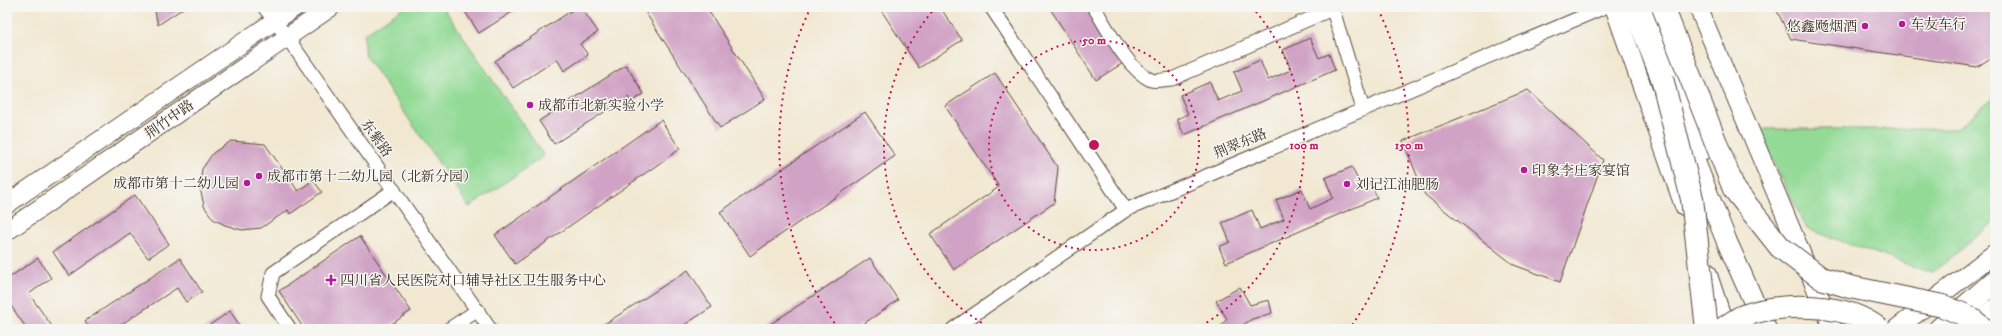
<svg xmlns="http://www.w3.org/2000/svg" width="2002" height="336" font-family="'IM FELL DW Pica','Noto Serif SC',serif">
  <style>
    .green { fill: #92da95; stroke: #66825a }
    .building { fill: #d0a2c5 }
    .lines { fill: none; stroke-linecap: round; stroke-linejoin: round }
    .street-casing { stroke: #564639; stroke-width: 15 }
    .secondary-casing { stroke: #564639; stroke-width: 20 }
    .primary-casing { stroke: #564639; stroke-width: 22 }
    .highway-casing { stroke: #564639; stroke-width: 24 }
    .street { stroke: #fff; stroke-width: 13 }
    .secondary { stroke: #fff; stroke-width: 18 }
    .primary { stroke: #fff; stroke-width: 20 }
    .highway { stroke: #fff; stroke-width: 22 }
    .highway-bridge-casing { stroke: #564639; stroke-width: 24; stroke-linecap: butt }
    .highway-bridge { stroke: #fff; stroke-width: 22 }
    .ring { fill: none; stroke: #c2185b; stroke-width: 2; stroke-dasharray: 2 4 }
    .poi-dot { fill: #b5179e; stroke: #f6f6f2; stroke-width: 1.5 }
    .labels { text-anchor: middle; stroke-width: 3; stroke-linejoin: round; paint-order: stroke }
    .poi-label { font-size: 14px; fill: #3b2a1e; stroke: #f6f6f2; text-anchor: start }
    .street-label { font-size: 14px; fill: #3b2a1e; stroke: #f6f6f2 }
    .centre { fill: #c2185b; stroke: #f6f6f2; stroke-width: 2 }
    .ring-label { font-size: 12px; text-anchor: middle; font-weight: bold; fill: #c2185b; stroke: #f6f6f2; stroke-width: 3; stroke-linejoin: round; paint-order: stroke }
  </style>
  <rect width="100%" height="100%" fill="#f6f6f2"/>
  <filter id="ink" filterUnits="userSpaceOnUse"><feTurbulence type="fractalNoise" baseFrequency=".025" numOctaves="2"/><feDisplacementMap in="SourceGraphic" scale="8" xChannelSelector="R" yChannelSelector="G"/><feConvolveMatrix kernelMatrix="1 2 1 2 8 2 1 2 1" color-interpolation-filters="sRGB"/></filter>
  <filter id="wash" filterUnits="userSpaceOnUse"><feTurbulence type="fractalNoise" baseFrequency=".012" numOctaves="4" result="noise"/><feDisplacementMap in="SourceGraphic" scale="16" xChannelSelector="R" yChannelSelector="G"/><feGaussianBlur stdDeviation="0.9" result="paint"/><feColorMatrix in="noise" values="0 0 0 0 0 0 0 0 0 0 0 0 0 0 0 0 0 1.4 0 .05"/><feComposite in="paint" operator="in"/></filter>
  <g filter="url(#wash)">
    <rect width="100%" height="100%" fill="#f2e8d2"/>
    <g class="green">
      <polygon points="404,7 443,7 544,156 469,207 365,55 364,34"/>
      <polygon points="1995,96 1995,222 1932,273 1807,229 1757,129 1957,129"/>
    </g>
    <g id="blocks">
      <g class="building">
        <polygon points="154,7 185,7 158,25"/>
        <polygon points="462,7 520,7 479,33"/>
        <polygon points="577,7 581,7 598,32 580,44 588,55 564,71 557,59 513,88 495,61"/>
        <polygon points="642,7 706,7 765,99 720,128"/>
        <polygon points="879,7 940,7 962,40 919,68"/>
        <polygon points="1049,7 1086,7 1123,63 1096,80"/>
        <polygon points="1775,7 1995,8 1995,55 1977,67 1791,39"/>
        <polygon points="1310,38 1319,58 1329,54 1335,70 1184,135 1177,119 1188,114 1180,95 1210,82 1218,101 1242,91 1234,72 1260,60 1268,80 1291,70 1283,50"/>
        <polygon points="626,65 644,94 631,102 628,97 554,144 539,121"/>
        <polygon points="995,73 1058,168 1054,203 954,270 930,234 999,187 945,106"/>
        <polygon points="1528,90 1603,160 1560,282 1514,265 1425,195 1403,141"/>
        <polygon points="865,112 895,156 750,256 720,212"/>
        <polygon points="661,120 680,149 515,264 495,235"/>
        <polygon points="231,141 265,144 298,191 313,180 322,192 290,214 288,210 261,228 242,230 225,225 213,219 204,206 200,187 202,169 213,153"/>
        <polygon points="1352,167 1361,187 1371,183 1377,198 1226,263 1219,247 1230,242 1222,223 1252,210 1260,229 1284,219 1276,200 1302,189 1310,209 1333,198 1325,178"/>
        <polygon points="135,195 169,244 148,258 130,233 69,276 53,252"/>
        <polygon points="360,236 411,311 384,329 304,329 279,291"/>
        <polygon points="38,258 51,278 29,294 54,329 27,329 7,300 7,279"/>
        <polygon points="180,258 202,292 186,302 177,288 114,329 90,329 85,321"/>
        <polygon points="870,258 898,300 856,329 763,329"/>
        <polygon points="688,270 712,307 678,329 597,329"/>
        <polygon points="1240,287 1250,305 1269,300 1272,313 1252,319 1237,329 1218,329 1227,319 1216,301"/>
        <polygon points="230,311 242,329 204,329"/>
      </g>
    </g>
  </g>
  <g filter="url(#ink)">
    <use href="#blocks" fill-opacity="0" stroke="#564639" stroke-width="1"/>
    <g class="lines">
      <g class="street-casing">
        <g id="street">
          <polyline points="264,7 287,37 490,329"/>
          <polyline points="991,7 1126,210"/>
          <path d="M1094,7C1107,28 1128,70 1151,80C1156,82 1166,79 1172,79L1332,9"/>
          <polyline points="1332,7 1363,109"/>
          <polyline points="290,329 268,296 273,273 394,190"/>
          <polyline points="449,329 478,310"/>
          <polyline points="953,329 1126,210 1605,7"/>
        </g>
      </g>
      <g class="secondary-casing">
        <g id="secondary">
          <polyline points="1614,7 1684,206"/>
          <polyline points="1698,7 1833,329"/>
          <polyline points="7,204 295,7"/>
          <polyline points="7,231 331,7"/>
          <polyline points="1707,272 1726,329"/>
          <polyline points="1896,329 1995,253"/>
        </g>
      </g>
      <g class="primary-casing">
        <g id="primary">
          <polyline points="1633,7 1667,93"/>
          <polyline points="1649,7 1704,149"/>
          <polyline points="1683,132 1727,242 1766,329"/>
        </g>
      </g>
      <g class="highway-casing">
        <g id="highway">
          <polyline points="1940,329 1995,281"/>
          <polyline points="1971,329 1995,310"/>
        </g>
      </g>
      <use href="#street" class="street"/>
      <use href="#secondary" class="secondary"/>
      <use href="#primary" class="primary"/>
      <use href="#highway" class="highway"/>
      <g class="highway-bridge-casing">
        <g id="highway-bridge">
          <polyline points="1663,7 1734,189 1780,247 1821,278 1850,287 1943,306 1969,317 1984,329"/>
          <polyline points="1662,78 1692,199 1707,329"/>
          <path d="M1722,329C1729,325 1736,319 1743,316C1782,302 1846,302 1879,329"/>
        </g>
      </g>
      <use href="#highway-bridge" class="highway-bridge"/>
    </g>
  </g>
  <g class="ring">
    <circle cx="1094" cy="145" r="105"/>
    <path d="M992 329A210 210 0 0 1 936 7M1252 7A210 210 0 0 1 1196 329"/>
    <path d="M838 328A315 315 0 0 1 810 9M1378 9A315 315 0 0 1 1350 328"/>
  </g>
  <g class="poi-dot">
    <circle cx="1902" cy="24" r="4"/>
    <circle cx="1865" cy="26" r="4"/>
    <circle cx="530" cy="105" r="4"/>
    <circle cx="1524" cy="170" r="4"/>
    <circle cx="259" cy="176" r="4"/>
    <circle cx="247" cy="183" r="4"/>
    <circle cx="1347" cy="184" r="4"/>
    <path d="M329 274h4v4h4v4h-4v4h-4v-4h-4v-4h4z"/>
  </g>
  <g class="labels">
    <g class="poi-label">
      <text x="1910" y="29">车友车行</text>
      <text x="1857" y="31" text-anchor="end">悠鑫飏烟酒</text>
      <text x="538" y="110">成都市北新实验小学</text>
      <text x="1532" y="175">印象李庄家宴馆</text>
      <text x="267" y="181">成都市第十二幼儿园（北新分园）</text>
      <text x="239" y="188" text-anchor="end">成都市第十二幼儿园</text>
      <text x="1355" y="189">刘记江油肥肠</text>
      <text x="340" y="285">四川省人民医院对口辅导社区卫生服务中心</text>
    </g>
    <g class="street-label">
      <text transform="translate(169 119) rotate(-35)" y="5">荆竹中路</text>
      <text transform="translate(377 138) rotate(55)" y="5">东紫路</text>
      <text transform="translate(1240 143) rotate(-23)" y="5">荆翠东路</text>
    </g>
  </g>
  <circle cx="1094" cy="145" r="6" class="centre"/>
  <g class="ring-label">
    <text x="1094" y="44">50 m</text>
    <text x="1304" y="149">100 m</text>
    <text x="1409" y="149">150 m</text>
  </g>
  <rect width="2002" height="336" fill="none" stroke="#f6f6f2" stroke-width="24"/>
</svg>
